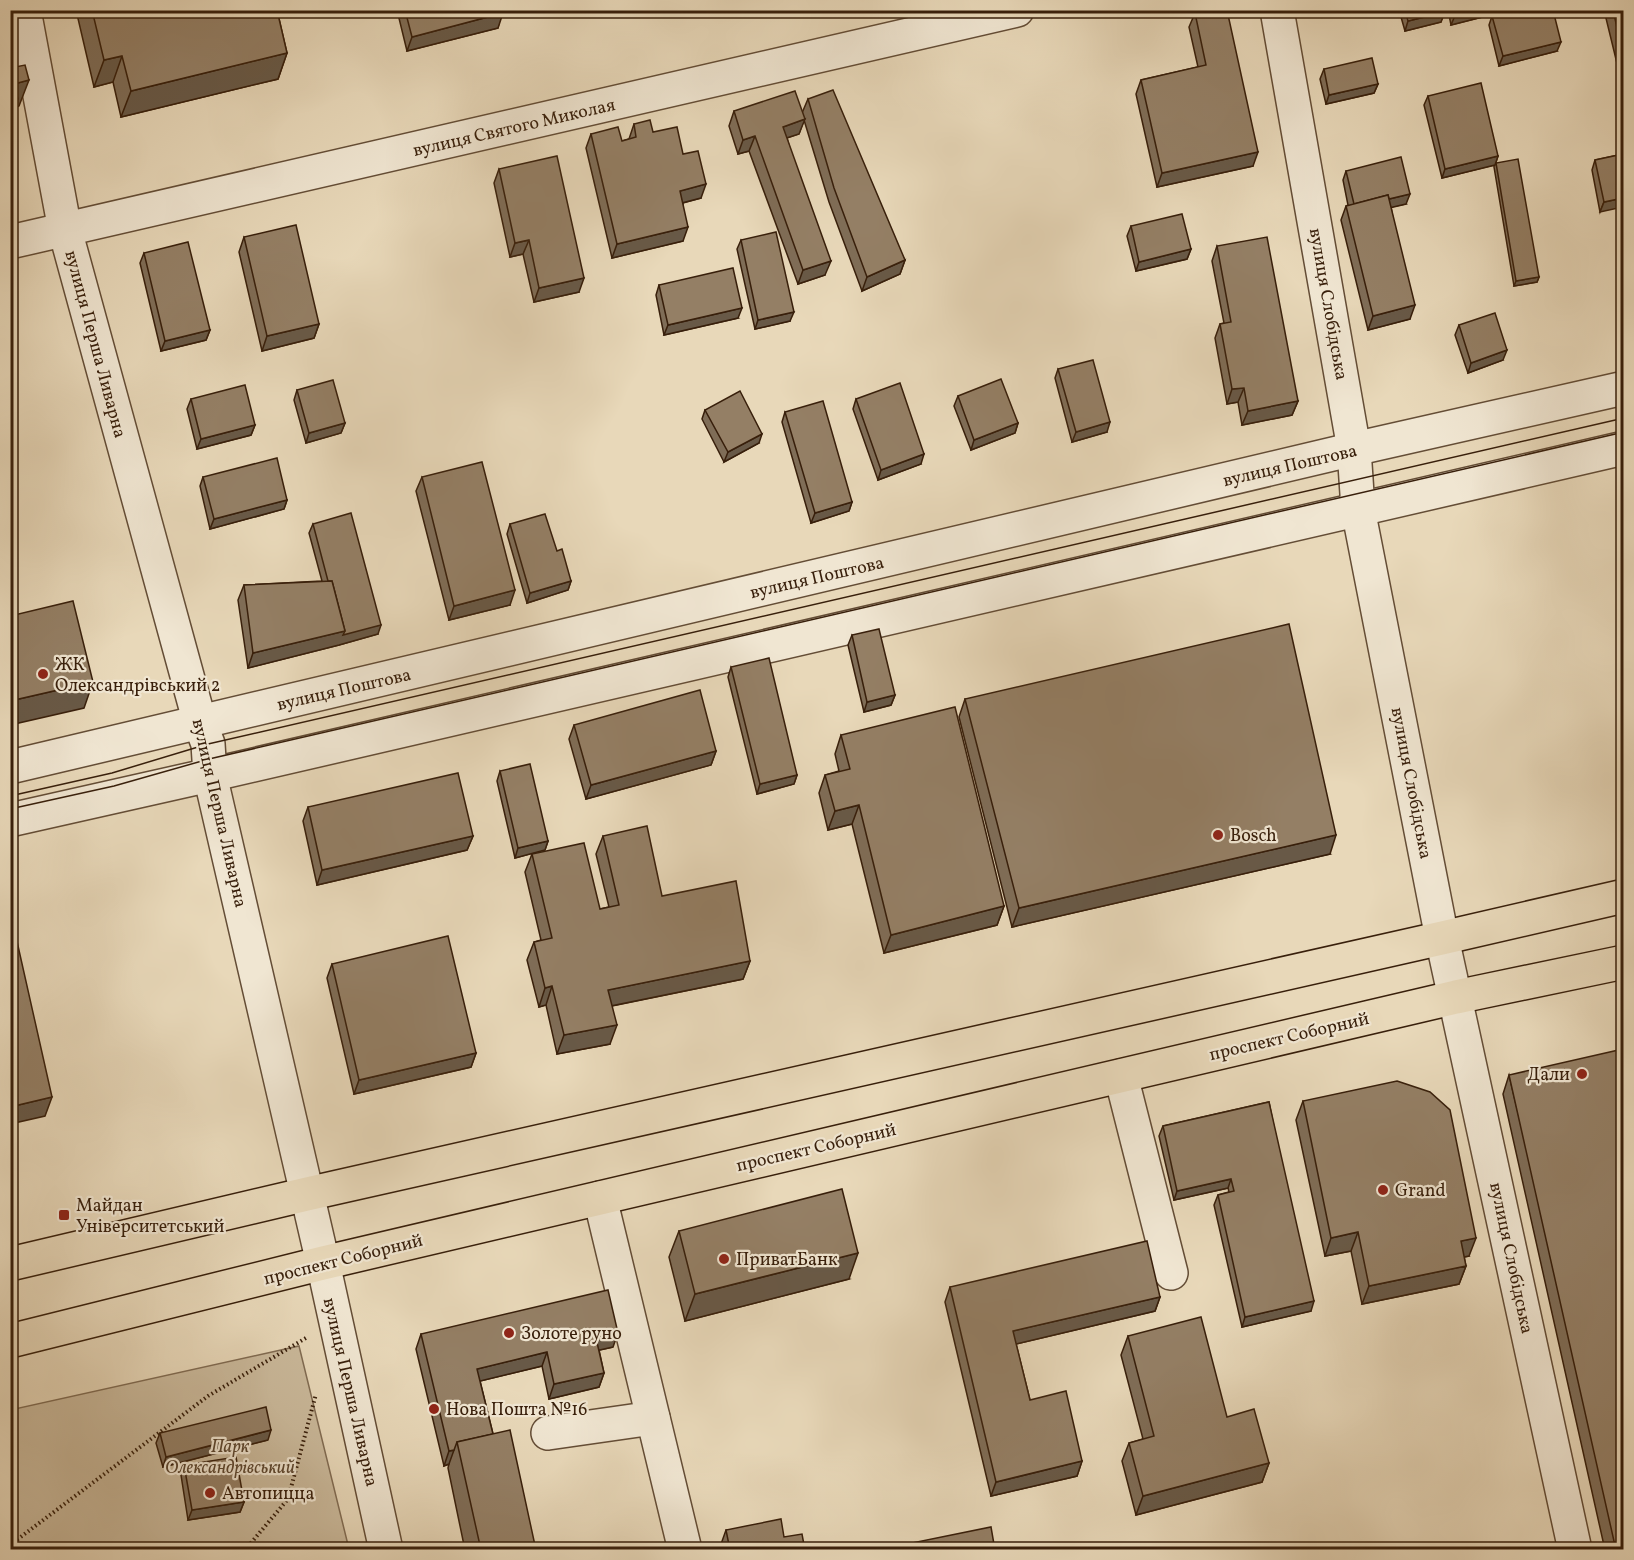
<svg xmlns="http://www.w3.org/2000/svg" width="1634" height="1560" font-family="Vollkorn,serif">
  <style>
    .green { fill: #cab99b; stroke: #816c53; stroke-width: 1.5 }
    .lines { fill: none; stroke-linecap: round; stroke-linejoin: round }
    .minor-casing { stroke: #644d36; stroke-width: 36 }
    .major-casing { stroke: #381f0b; stroke-width: 36 }
    .path { stroke: #381f0b; stroke-width: 4; stroke-dasharray: 1.5 3; stroke-linecap: butt }
    .minor { stroke: #f0e6d2; stroke-width: 33 }
    .major { stroke: #e8d8b9; stroke-width: 33 }
    .tram { stroke: #381f0b; stroke-width: 1.5 }
    .wall { fill: #7f6d57; stroke: #381f0b; stroke-width: 1.5 }
    .shaded-wall { fill: #685947; stroke: #381f0b; stroke-width: 1.5 }
    .building { fill: #947f65; stroke: #381f0b; stroke-width: 1.5 }
    .poi-dot { fill: #8f2418; stroke: #f0e6d2; stroke-width: 2 }
    .labels { text-anchor: middle; stroke-width: 4.5; stroke-linejoin: round; paint-order: stroke }
    .street-label { font-size: 18px; fill: #381f0b; stroke: #f0e6d2 }
    .poi-label { font-size: 18px; fill: #381f0b; stroke: #f0e6d2; text-anchor: start }
    .park-label { font-size: 18px; font-style: italic; fill: #5c462f; stroke: #f0e6d2 }
  </style>
  <rect width="100%" height="100%" fill="#e8d8b9"/>
  <filter id="stains"><feTurbulence type="fractalNoise" baseFrequency=".00333" numOctaves="4"/><feColorMatrix values="0 0 0 0 .2 0 0 0 0 .09 0 0 0 0 .02 0 0 0 .5 -.17"/></filter>
  <radialGradient id="worn" r=".72"><stop offset=".6" stop-color="#630" stop-opacity="0"/><stop offset="1" stop-color="#630" stop-opacity=".3"/></radialGradient>
  <polygon class="green" points="299,1346 349,1549 11,1549 10,1410"/>
  <g class="lines">
    <g class="minor-casing">
      <g id="minor">
        <polyline points="24,10 65,230 200,723 208,744 210,775 323,1263 386,1550"/>
        <polyline points="1277,10 1354,449 1358,509 1442,938 1575,1550"/>
        <polyline points="10,242 1017,10"/>
        <polyline points="10,767 1354,449 1624,388"/>
        <polyline points="10,820 210,775 1624,448"/>
        <polyline points="1121,1076 1171,1273"/>
        <polyline points="600,1198 685,1550"/>
        <polyline points="548,1433 653,1418"/>
      </g>
    </g>
    <g class="major-casing">
      <g id="major">
        <polyline points="10,1264 307,1194 1442,938 1624,896"/>
        <polyline points="10,1341 323,1263 1456,997 1624,962"/>
      </g>
    </g>
    <g class="path">
      <polyline points="10,1545 208,1396 306,1338"/>
      <polyline points="245,1550 288,1499 316,1394"/>
    </g>
    <use href="#minor" class="minor"/>
    <use href="#major" class="major"/>
    <g class="tram">
      <polyline points="10,796 112,773 208,744 1624,418"/>
      <polyline points="10,809 114,786 209,759 1624,432"/>
    </g>
  </g>
  <g class="wall">
    <polygon points="76,10 277,10 287,53 278,79 121,117 113,82 94,87"/>
    <polygon points="397,10 502,10 498,28 407,51"/>
    <polygon points="1321,10 1346,10 1323,17"/>
    <polygon points="1399,10 1444,10 1441,22 1405,31"/>
    <polygon points="1448,10 1510,10 1451,25"/>
    <polygon points="1604,10 1623,10 1623,84 1622,84"/>
    <polygon points="1195,13 1253,166 1157,187 1136,94 1141,80 1198,67 1189,27"/>
    <polygon points="1492,16 1557,51 1499,66 1489,25"/>
    <polygon points="1324,69 1378,84 1374,93 1326,104 1320,79"/>
    <polygon points="1428,96 1498,156 1496,162 1539,277 1537,282 1514,286 1494,167 1494,165 1442,178 1424,105"/>
    <polygon points="808,99 905,260 900,274 862,291 829,202 804,120 799,134 787,138 825,275 798,284 749,151 738,154 729,126 734,111 802,113"/>
    <polygon points="634,124 653,132 683,154 701,198 683,203 683,241 612,258 586,148 591,134 622,141 629,139"/>
    <polygon points="1623,154 1600,212 1592,170 1595,160"/>
    <polygon points="499,169 579,292 534,302 523,254 510,257 494,183"/>
    <polygon points="1346,171 1406,204 1391,207 1410,319 1368,330 1341,220 1346,206 1348,205 1343,180"/>
    <polygon points="1131,226 1191,249 1187,259 1136,271 1127,236"/>
    <polygon points="244,237 319,324 314,338 262,351 239,252"/>
    <polygon points="741,240 790,321 755,329 737,249"/>
    <polygon points="1217,246 1298,401 1292,415 1242,425 1238,402 1227,404 1215,338 1220,324 1224,323 1212,261"/>
    <polygon points="144,253 210,330 206,340 161,351 140,263"/>
    <polygon points="659,285 738,318 664,335 656,295"/>
    <polygon points="1459,325 1503,360 1468,373 1455,335"/>
    <polygon points="1058,369 1107,432 1072,442 1055,378"/>
    <polygon points="297,390 345,423 341,433 306,443 294,400"/>
    <polygon points="958,396 1018,423 1015,433 971,450 954,406"/>
    <polygon points="191,399 255,425 251,435 197,449 187,409"/>
    <polygon points="856,399 921,464 878,480 853,409"/>
    <polygon points="705,410 759,443 724,462 702,419"/>
    <polygon points="785,412 852,502 849,511 811,523 782,422"/>
    <polygon points="203,477 287,500 284,509 210,529 200,486"/>
    <polygon points="422,477 510,605 449,620 416,491"/>
    <polygon points="313,524 378,634 339,645 248,668 238,600 244,585 322,581 309,533"/>
    <polygon points="510,524 557,551 571,581 568,590 527,603 507,534"/>
    <polygon points="852,635 895,695 891,705 864,712 848,645"/>
    <polygon points="731,667 797,775 794,784 757,794 728,677"/>
    <polygon points="965,699 1330,854 1012,927 959,717"/>
    <polygon points="574,725 716,751 711,765 586,799 569,739"/>
    <polygon points="841,735 1004,906 997,925 884,953 852,824 828,830 819,793 825,775 839,771 835,754"/>
    <polygon points="500,771 548,841 545,850 515,858 497,781"/>
    <polygon points="308,807 473,836 467,850 317,885 303,821"/>
    <polygon points="603,836 662,896 750,961 743,979 612,1006 610,1044 557,1054 546,1005 539,1007 527,960 534,942 541,940 525,872 532,854 600,909 609,907 596,854"/>
    <polygon points="332,964 476,1053 471,1067 354,1094 327,978"/>
    <polygon points="1509,1075 1623,1550 1605,1550 1503,1094"/>
    <polygon points="1303,1101 1469,1256 1464,1257 1466,1266 1459,1284 1362,1304 1351,1251 1325,1256 1296,1120"/>
    <polygon points="1269,1102 1311,1311 1242,1327 1214,1205 1218,1195 1229,1192 1228,1188 1174,1200 1159,1136 1163,1126"/>
    <polygon points="679,1231 849,1279 685,1321 669,1257"/>
    <polygon points="950,1287 1160,1297 1155,1311 1016,1344 1030,1400 1082,1461 1077,1476 991,1496 945,1302"/>
    <polygon points="421,1334 613,1347 599,1350 604,1373 599,1387 549,1399 542,1366 480,1381 493,1434 536,1550 465,1550 448,1468 449,1464 444,1466 416,1349"/>
    <polygon points="1128,1336 1227,1417 1269,1463 1262,1482 1136,1515 1122,1461 1129,1443 1143,1439 1121,1355"/>
    <polygon points="160,1433 268,1440 163,1467 156,1443"/>
    <polygon points="184,1465 244,1502 240,1512 188,1520 181,1475"/>
    <polygon points="726,1530 784,1537 805,1550 722,1550 721,1544"/>
  </g>
  <g class="shaded-wall">
    <polygon points="1330,10 1346,10 1323,17 1325,12"/>
    <polygon points="1459,10 1510,10 1451,25 1457,11"/>
    <polygon points="1445,12 1441,22 1405,31 1408,21"/>
    <polygon points="503,13 498,28 407,51 412,37"/>
    <polygon points="1561,42 1557,51 1499,66 1503,56"/>
    <polygon points="287,53 278,79 121,117 131,91"/>
    <polygon points="122,56 113,82 94,87 104,60"/>
    <polygon points="29,80 19,106 15,108 10,120 10,94 14,84"/>
    <polygon points="1378,84 1374,93 1326,104 1329,95"/>
    <polygon points="805,119 799,134 777,141 783,127"/>
    <polygon points="755,136 749,151 738,154 743,140"/>
    <polygon points="1258,152 1253,166 1157,187 1162,173"/>
    <polygon points="1498,156 1495,165 1442,178 1445,169"/>
    <polygon points="706,184 701,198 674,205 680,191"/>
    <polygon points="1410,194 1406,204 1351,217 1355,207"/>
    <polygon points="1623,198 1623,207 1600,212 1604,202"/>
    <polygon points="688,227 683,241 612,258 617,244"/>
    <polygon points="529,240 523,254 510,257 515,243"/>
    <polygon points="1191,249 1187,259 1136,271 1139,262"/>
    <polygon points="905,260 900,274 862,291 867,277"/>
    <polygon points="831,261 825,275 798,284 803,270"/>
    <polygon points="1539,277 1537,282 1514,286 1516,281"/>
    <polygon points="584,278 579,292 534,302 539,288"/>
    <polygon points="1415,305 1410,319 1368,330 1373,316"/>
    <polygon points="742,308 738,318 664,335 668,325"/>
    <polygon points="794,312 790,321 755,329 758,320"/>
    <polygon points="319,324 314,338 262,351 267,336"/>
    <polygon points="210,330 206,340 161,351 165,341"/>
    <polygon points="1507,350 1503,360 1468,373 1471,363"/>
    <polygon points="1244,388 1238,402 1227,404 1232,389"/>
    <polygon points="1298,401 1292,415 1242,425 1248,411"/>
    <polygon points="1110,422 1107,432 1072,442 1076,432"/>
    <polygon points="345,423 341,433 306,443 309,433"/>
    <polygon points="1018,423 1015,433 971,450 974,440"/>
    <polygon points="255,425 251,435 197,449 201,439"/>
    <polygon points="762,434 759,443 724,462 728,452"/>
    <polygon points="924,454 921,464 878,480 881,470"/>
    <polygon points="287,500 284,509 210,529 214,519"/>
    <polygon points="852,502 849,511 811,523 815,513"/>
    <polygon points="571,581 568,590 527,603 530,593"/>
    <polygon points="515,590 510,605 449,620 454,606"/>
    <polygon points="381,625 378,634 339,645 248,668 253,653 345,631"/>
    <polygon points="93,682 84,708 10,725 10,701"/>
    <polygon points="895,695 891,705 864,712 867,702"/>
    <polygon points="716,751 711,765 586,799 591,785"/>
    <polygon points="797,775 794,784 757,794 760,784"/>
    <polygon points="859,805 852,824 828,830 835,811"/>
    <polygon points="1336,835 1330,854 1012,927 1019,908"/>
    <polygon points="473,836 467,850 317,885 322,870"/>
    <polygon points="548,841 545,850 515,858 518,848"/>
    <polygon points="1004,906 997,925 884,953 891,935"/>
    <polygon points="750,961 743,979 601,1008 608,990"/>
    <polygon points="552,986 546,1005 539,1007 545,988"/>
    <polygon points="617,1025 610,1044 557,1054 564,1035"/>
    <polygon points="476,1053 471,1067 354,1094 359,1080"/>
    <polygon points="52,1097 45,1116 10,1124 10,1107"/>
    <polygon points="1231,1179 1228,1188 1174,1200 1177,1191"/>
    <polygon points="1358,1232 1351,1251 1325,1256 1331,1238"/>
    <polygon points="1476,1238 1469,1256 1454,1259 1461,1241"/>
    <polygon points="858,1253 849,1279 685,1321 695,1294"/>
    <polygon points="1466,1266 1459,1284 1362,1304 1369,1286"/>
    <polygon points="1160,1297 1155,1311 1008,1346 1013,1331"/>
    <polygon points="1314,1301 1311,1311 1242,1327 1245,1317"/>
    <polygon points="618,1333 613,1347 591,1352 596,1338"/>
    <polygon points="547,1352 542,1366 472,1383 477,1369"/>
    <polygon points="604,1373 599,1387 549,1399 554,1384"/>
    <polygon points="271,1430 268,1440 163,1467 166,1457"/>
    <polygon points="454,1450 449,1464 444,1466 449,1451"/>
    <polygon points="1082,1461 1077,1476 991,1496 996,1482"/>
    <polygon points="1269,1463 1262,1482 1136,1515 1143,1496"/>
    <polygon points="244,1502 240,1512 188,1520 192,1510"/>
  </g>
  <g class="building">
    <polygon points="92,10 277,10 287,53 131,91 122,56 104,60"/>
    <polygon points="405,10 502,10 503,13 412,37"/>
    <polygon points="1204,10 1227,10 1258,152 1162,173 1141,80 1206,65 1195,13"/>
    <polygon points="1405,10 1444,10 1445,12 1408,21"/>
    <polygon points="1513,10 1553,10 1561,42 1503,56 1492,16"/>
    <polygon points="1613,10 1623,10 1623,54"/>
    <polygon points="1372,58 1378,84 1329,95 1324,69"/>
    <polygon points="25,65 29,80 14,84 18,99 10,101 10,68"/>
    <polygon points="1481,83 1498,156 1445,169 1428,96"/>
    <polygon points="833,90 905,260 867,277 834,188 808,99"/>
    <polygon points="795,91 805,119 783,127 831,261 803,270 755,136 743,140 734,111"/>
    <polygon points="650,120 653,132 677,127 683,154 698,151 706,184 680,191 688,227 617,244 591,134 618,127 622,141 636,137 634,124"/>
    <polygon points="1623,154 1623,198 1604,202 1595,160"/>
    <polygon points="557,156 584,278 539,288 529,240 515,243 499,169"/>
    <polygon points="1401,157 1410,194 1389,199 1388,195 1354,204 1346,171"/>
    <polygon points="1518,159 1539,277 1516,281 1496,163"/>
    <polygon points="1388,195 1415,305 1373,316 1346,206"/>
    <polygon points="1182,214 1191,249 1139,262 1131,226"/>
    <polygon points="296,225 319,324 267,336 244,237"/>
    <polygon points="776,232 794,312 758,320 741,240"/>
    <polygon points="1267,237 1298,401 1248,411 1244,388 1232,389 1220,324 1231,322 1217,246"/>
    <polygon points="188,242 210,330 165,341 144,253"/>
    <polygon points="733,268 742,308 668,325 659,285"/>
    <polygon points="1495,313 1507,350 1471,363 1459,325"/>
    <polygon points="1093,360 1110,422 1076,432 1058,369"/>
    <polygon points="1001,379 1018,423 974,440 958,396"/>
    <polygon points="333,380 345,423 309,433 297,390"/>
    <polygon points="900,383 924,454 881,470 856,399"/>
    <polygon points="245,385 255,425 201,439 191,399"/>
    <polygon points="740,391 762,434 728,452 705,410"/>
    <polygon points="823,401 852,502 815,513 785,412"/>
    <polygon points="277,458 287,500 214,519 203,477"/>
    <polygon points="482,462 515,590 454,606 422,477"/>
    <polygon points="351,513 381,625 343,635 345,631 332,581 328,581 313,524"/>
    <polygon points="545,514 557,551 562,549 571,581 530,593 510,524"/>
    <polygon points="332,581 345,631 253,653 244,585"/>
    <polygon points="73,601 93,682 10,701 10,616"/>
    <polygon points="1289,624 1336,835 1019,908 965,699"/>
    <polygon points="879,629 895,695 867,702 852,635"/>
    <polygon points="769,658 797,775 760,784 731,667"/>
    <polygon points="700,690 716,751 591,785 574,725"/>
    <polygon points="955,707 1004,906 891,935 859,805 835,811 825,775 850,769 841,735"/>
    <polygon points="530,764 548,841 518,848 500,771"/>
    <polygon points="458,773 473,836 322,870 308,807"/>
    <polygon points="647,826 662,896 736,881 750,961 608,990 617,1025 564,1035 552,986 545,988 534,942 552,938 532,854 584,843 600,909 619,905 603,836"/>
    <polygon points="448,936 476,1053 359,1080 332,964"/>
    <polygon points="16,937 52,1097 10,1107 10,939"/>
    <polygon points="1623,1049 1623,1550 1616,1550 1509,1075"/>
    <polygon points="1397,1081 1430,1092 1450,1110 1476,1238 1461,1241 1466,1266 1369,1286 1358,1232 1331,1238 1303,1101"/>
    <polygon points="1269,1102 1314,1301 1245,1317 1218,1195 1234,1191 1231,1179 1177,1191 1163,1126"/>
    <polygon points="842,1189 858,1253 695,1294 679,1231"/>
    <polygon points="1147,1241 1160,1297 1013,1331 1030,1400 1066,1391 1082,1461 996,1482 950,1287"/>
    <polygon points="608,1290 618,1333 596,1338 604,1373 554,1384 547,1352 477,1369 493,1434 457,1442 454,1450 449,1451 421,1334"/>
    <polygon points="1201,1317 1227,1417 1254,1409 1269,1463 1143,1496 1129,1443 1154,1436 1128,1336"/>
    <polygon points="266,1407 271,1430 166,1457 160,1433"/>
    <polygon points="510,1430 536,1550 481,1550 457,1442"/>
    <polygon points="236,1457 244,1502 192,1510 184,1465"/>
    <polygon points="781,1519 784,1537 802,1534 805,1550 730,1550 726,1530"/>
    <polygon points="991,1527 995,1550 897,1550 897,1546"/>
  </g>
  <g class="poi-dot">
    <circle cx="43" cy="674" r="6"/>
    <circle cx="1218" cy="835" r="6"/>
    <circle cx="1582" cy="1074" r="6"/>
    <circle cx="1383" cy="1190" r="6"/>
    <rect x="58" y="1209" width="12" height="12" rx="3"/>
    <circle cx="724" cy="1259" r="6"/>
    <circle cx="509" cy="1333" r="6"/>
    <circle cx="434" cy="1409" r="6"/>
    <circle cx="210" cy="1493" r="6"/>
  </g>
  <g class="labels">
    <g class="street-label">
      <text transform="translate(514 127) rotate(-13)" y="6">вулиця Святого Миколая</text>
      <text transform="translate(1329 304) rotate(80)" y="6">вулиця Слобідська</text>
      <text transform="translate(96 344) rotate(75)" y="6">вулиця Перша Ливарна</text>
      <text transform="translate(1290 465) rotate(-13)" y="6">вулиця Поштова</text>
      <text transform="translate(817 577) rotate(-13)" y="6">вулиця Поштова</text>
      <text transform="translate(344 689) rotate(-13)" y="6">вулиця Поштова</text>
      <text transform="translate(1412 783) rotate(79)" y="6">вулиця Слобідська</text>
      <text transform="translate(220 813) rotate(77)" y="6">вулиця Перша Ливарна</text>
      <text transform="translate(1289 1036) rotate(-13)" y="6">проспект Соборний</text>
      <text transform="translate(816 1147) rotate(-13)" y="6">проспект Соборний</text>
      <text transform="translate(1512 1258) rotate(78)" y="6">вулиця Слобідська</text>
      <text transform="translate(343 1259) rotate(-14)" y="6">проспект Соборний</text>
      <text transform="translate(351 1392) rotate(77)" y="6">вулиця Перша Ливарна</text>
    </g>
    <g class="poi-label">
      <text x="55" y="670">ЖК<tspan x="55" dy="21">Олександрівський 2</tspan></text>
      <text x="1230" y="841">Bosch</text>
      <text x="1570" y="1080" text-anchor="end">Дали</text>
      <text x="1395" y="1196">Grand</text>
      <text x="76" y="1211">Майдан<tspan x="76" dy="21">Університетський</tspan></text>
      <text x="736" y="1265">ПриватБанк</text>
      <text x="521" y="1339">Золоте руно</text>
      <text x="446" y="1415">Нова Пошта №16</text>
      <text x="222" y="1499">Автопицца</text>
    </g>
    <g class="park-label">
      <text x="230" y="1452">Парк<tspan x="230" dy="21">Олександрівський</tspan></text>
    </g>
  </g>
  <rect width="1634" height="1560" fill="none" stroke="#e8d8b9" stroke-width="36"/>
  <rect x="12" y="12" width="1610" height="1536" fill="none" stroke="#381f0b" stroke-width="3"/>
  <rect x="18" y="18" width="1598" height="1524" fill="none" stroke="#381f0b" stroke-width="1.5"/>
  <rect width="100%" height="100%" filter="url(#stains)"/>
  <rect width="100%" height="100%" fill="url(#worn)"/>
</svg>
